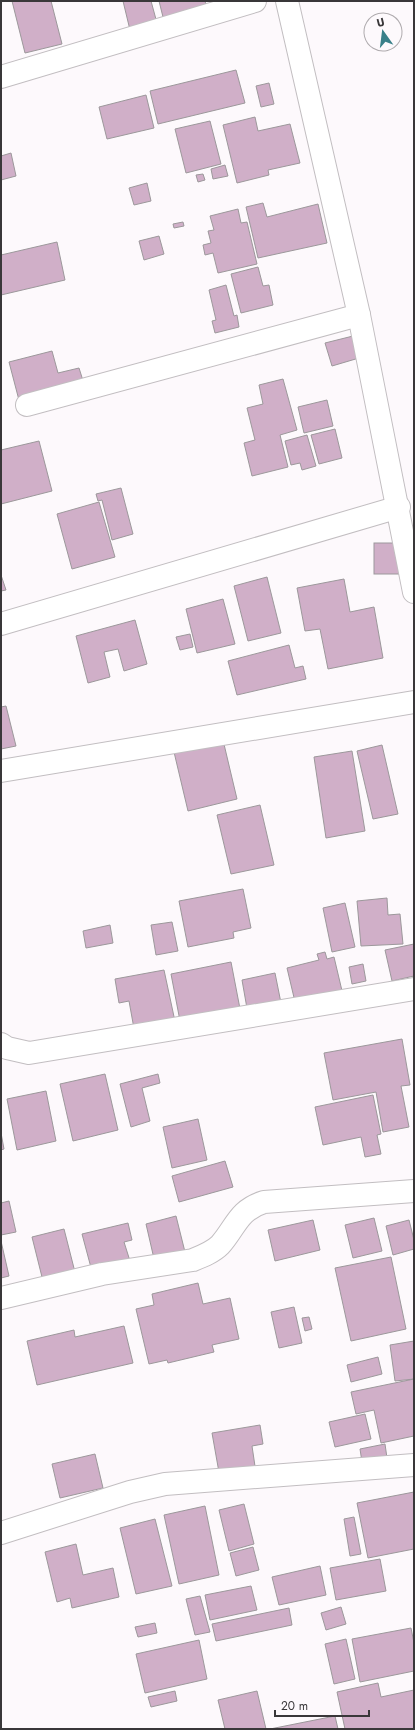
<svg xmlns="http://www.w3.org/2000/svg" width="415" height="1730" font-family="Jost,sans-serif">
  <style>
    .building { fill: #d0afc8; stroke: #9c989b }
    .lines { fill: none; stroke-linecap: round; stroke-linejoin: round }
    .minor-casing { stroke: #c2bec1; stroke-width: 24 }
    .minor { stroke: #fff; stroke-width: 22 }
  </style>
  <rect width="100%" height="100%" fill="#fdf9fc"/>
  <g class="building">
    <polygon points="12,1 51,1 62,44 25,53"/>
    <polygon points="123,1 151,1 157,23 130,30"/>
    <polygon points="159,1 205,1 207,9 164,21"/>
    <polygon points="236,70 245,103 158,124 150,91"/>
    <polygon points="269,83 274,104 261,107 256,86"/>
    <polygon points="146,95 154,128 107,139 99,107"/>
    <polygon points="255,117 258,131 290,124 300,163 268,170 269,175 237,183 223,125"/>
    <polygon points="210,121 221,164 186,173 175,129"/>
    <polygon points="11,153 16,176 1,180 1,156"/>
    <polygon points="225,165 228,176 213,179 211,169"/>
    <polygon points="203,174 205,180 198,182 196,175"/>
    <polygon points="147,183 151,201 134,205 129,188"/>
    <polygon points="263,203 267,217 318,204 327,243 258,258 246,207"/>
    <polygon points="238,209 241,223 247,222 257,264 218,273 213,253 205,255 203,245 211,243 208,231 214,230 210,216"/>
    <polygon points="183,222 184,226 174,228 173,224"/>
    <polygon points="159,236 164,254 144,260 139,241"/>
    <polygon points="57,242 65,280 1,295 1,255"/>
    <polygon points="258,267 263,286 269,285 273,305 241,313 231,274"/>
    <polygon points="226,285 234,316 237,315 239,327 215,333 212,321 216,320 209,290"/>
    <polygon points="353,336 359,358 332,366 325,343"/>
    <polygon points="52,351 58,373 79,368 85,387 20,404 9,362"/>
    <polygon points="283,379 297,430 280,435 288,467 252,476 244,443 255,440 247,408 263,404 259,385"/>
    <polygon points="327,400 333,426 304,433 298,407"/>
    <polygon points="335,429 342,458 319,464 311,435"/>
    <polygon points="307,435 316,466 302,470 300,463 291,465 285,441"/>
    <polygon points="39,441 52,491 1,504 1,450"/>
    <polygon points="121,488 133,534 112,540 102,500 98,501 96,494"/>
    <polygon points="99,502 115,557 72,569 57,514"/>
    <rect x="374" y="543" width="26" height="31"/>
    <polygon points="1,575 6,590 1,591"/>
    <polygon points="267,577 281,633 248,641 234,586"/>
    <polygon points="344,579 350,612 374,607 383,658 328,669 320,629 305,631 297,588"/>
    <polygon points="223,599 235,644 197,653 186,609"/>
    <polygon points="135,620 147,664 124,671 118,649 104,652 110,677 88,683 76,636"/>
    <polygon points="190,634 193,647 180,650 176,637"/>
    <polygon points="289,645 295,668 303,666 306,679 237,695 228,661"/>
    <polygon points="6,706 16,746 1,749 1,707"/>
    <polygon points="223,740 237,799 188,811 174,752"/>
    <polygon points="382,745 398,814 373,819 357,751"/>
    <polygon points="352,751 365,831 326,838 314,757"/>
    <polygon points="260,805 274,865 231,874 217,815"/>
    <polygon points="243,889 251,928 233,932 234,938 188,947 179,901"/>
    <polygon points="387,898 388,915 400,914 403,944 361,946 357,901"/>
    <polygon points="345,903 355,947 332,952 323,908"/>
    <polygon points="172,922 178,951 156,955 151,925"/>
    <polygon points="110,925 113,943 86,948 83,931"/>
    <polygon points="414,944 414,976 392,981 385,950"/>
    <polygon points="325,952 327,959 334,957 343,995 296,1006 287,968 319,960 317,954"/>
    <polygon points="231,962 241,1014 181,1026 171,974"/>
    <polygon points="363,964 366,981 352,984 349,967"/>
    <polygon points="164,970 176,1026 135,1034 129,1001 119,1003 115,979"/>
    <polygon points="275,973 282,1008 248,1014 242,980"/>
    <polygon points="402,1039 410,1085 401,1086 409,1127 383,1132 376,1092 333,1100 324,1053"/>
    <polygon points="105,1074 118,1130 73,1141 60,1084"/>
    <polygon points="158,1074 160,1083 142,1088 150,1121 131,1127 120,1084"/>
    <polygon points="46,1091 56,1141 17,1150 7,1099"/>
    <polygon points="373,1095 381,1134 377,1135 381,1154 365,1157 361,1137 323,1145 315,1107"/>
    <polygon points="198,1119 207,1160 172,1168 163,1127"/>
    <polygon points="1,1133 4,1149 1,1150"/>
    <polygon points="225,1161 233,1187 179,1202 172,1176"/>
    <polygon points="9,1201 16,1232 1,1235 1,1203"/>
    <polygon points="176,1216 186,1256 155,1263 146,1224"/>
    <polygon points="374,1218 382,1251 353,1258 345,1225"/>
    <polygon points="313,1220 320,1250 275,1261 268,1230"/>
    <polygon points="409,1220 414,1240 414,1249 393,1255 386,1226"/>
    <polygon points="128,1223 132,1240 124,1242 130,1261 93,1275 82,1234"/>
    <polygon points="64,1229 76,1276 44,1285 32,1237"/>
    <polygon points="1,1241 9,1276 1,1278"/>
    <polygon points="391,1257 406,1329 351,1341 335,1268"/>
    <polygon points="198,1283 203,1304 230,1298 239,1339 212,1345 214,1352 168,1363 167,1360 149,1364 136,1309 154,1305 152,1294"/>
    <polygon points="294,1307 302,1343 279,1348 271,1312"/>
    <polygon points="309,1317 312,1329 305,1331 302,1318"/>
    <polygon points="124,1326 133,1363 37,1385 27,1341 74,1330 75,1337"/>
    <polygon points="414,1341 414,1379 395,1381 390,1345"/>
    <polygon points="378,1357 382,1374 351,1382 347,1365"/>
    <polygon points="414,1379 414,1436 381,1443 374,1410 356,1414 351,1392"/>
    <polygon points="365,1414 371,1439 335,1447 329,1422"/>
    <polygon points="260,1425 263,1444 252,1446 256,1473 220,1478 212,1433"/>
    <polygon points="385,1444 387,1458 362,1462 360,1449"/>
    <polygon points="95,1454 103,1488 60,1498 52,1464"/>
    <polygon points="414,1492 414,1549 368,1558 357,1503"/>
    <polygon points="244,1504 254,1544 229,1551 219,1510"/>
    <polygon points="205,1506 219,1575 179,1584 164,1515"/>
    <polygon points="354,1517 361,1554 350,1556 344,1519"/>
    <polygon points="155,1519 172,1586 136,1594 120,1528"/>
    <polygon points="76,1544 83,1575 113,1568 119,1597 72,1608 70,1598 57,1602 45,1552"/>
    <polygon points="253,1547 259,1570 236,1576 230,1553"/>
    <polygon points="380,1559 386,1591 336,1600 330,1568"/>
    <polygon points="320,1566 326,1595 279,1605 272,1577"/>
    <polygon points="251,1586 257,1610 210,1620 205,1595"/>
    <polygon points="200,1596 210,1632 195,1635 186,1599"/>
    <polygon points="341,1607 346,1624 326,1630 321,1613"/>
    <polygon points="289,1608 292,1625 216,1641 212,1624"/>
    <polygon points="155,1623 157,1633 138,1637 135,1627"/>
    <polygon points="411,1628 414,1643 414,1671 360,1682 352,1639"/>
    <polygon points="346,1639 355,1679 334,1684 325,1644"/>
    <polygon points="199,1640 207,1679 145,1693 136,1654"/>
    <polygon points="378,1683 381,1697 414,1690 414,1729 345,1729 337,1692"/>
    <polygon points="175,1691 177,1701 151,1707 148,1697"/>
    <polygon points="257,1691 266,1729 225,1729 218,1700"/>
    <polygon points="335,1716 338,1729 270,1729"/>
  </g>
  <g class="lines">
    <g class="minor-casing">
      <g id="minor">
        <polyline points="287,1 359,315 414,592"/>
        <polyline points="1,77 255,1"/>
        <polyline points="27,405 359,315"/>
        <polyline points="1,624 399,507"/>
        <polyline points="1,771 414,702"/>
        <polyline points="1,1044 7,1048 29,1053 414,989"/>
        <path d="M1,1298L102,1274L193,1260C203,1256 213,1252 220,1245C236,1227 238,1210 264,1202L414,1191"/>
        <polyline points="1,1533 130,1492 165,1484 414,1465"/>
      </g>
    </g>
    <use href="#minor" class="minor"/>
  </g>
  <rect width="415" height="1730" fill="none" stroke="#393739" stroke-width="4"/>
  <g transform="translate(383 32) rotate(346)"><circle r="19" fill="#fdf9fc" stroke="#afabae"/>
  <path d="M0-3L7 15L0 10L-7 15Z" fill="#398089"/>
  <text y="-6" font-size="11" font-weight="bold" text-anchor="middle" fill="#393739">U</text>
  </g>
  <path d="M275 1710v6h94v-6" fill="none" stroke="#393739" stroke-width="2"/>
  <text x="281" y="1710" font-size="12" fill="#393739" stroke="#fdf9fc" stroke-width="3" paint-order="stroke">20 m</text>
</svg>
